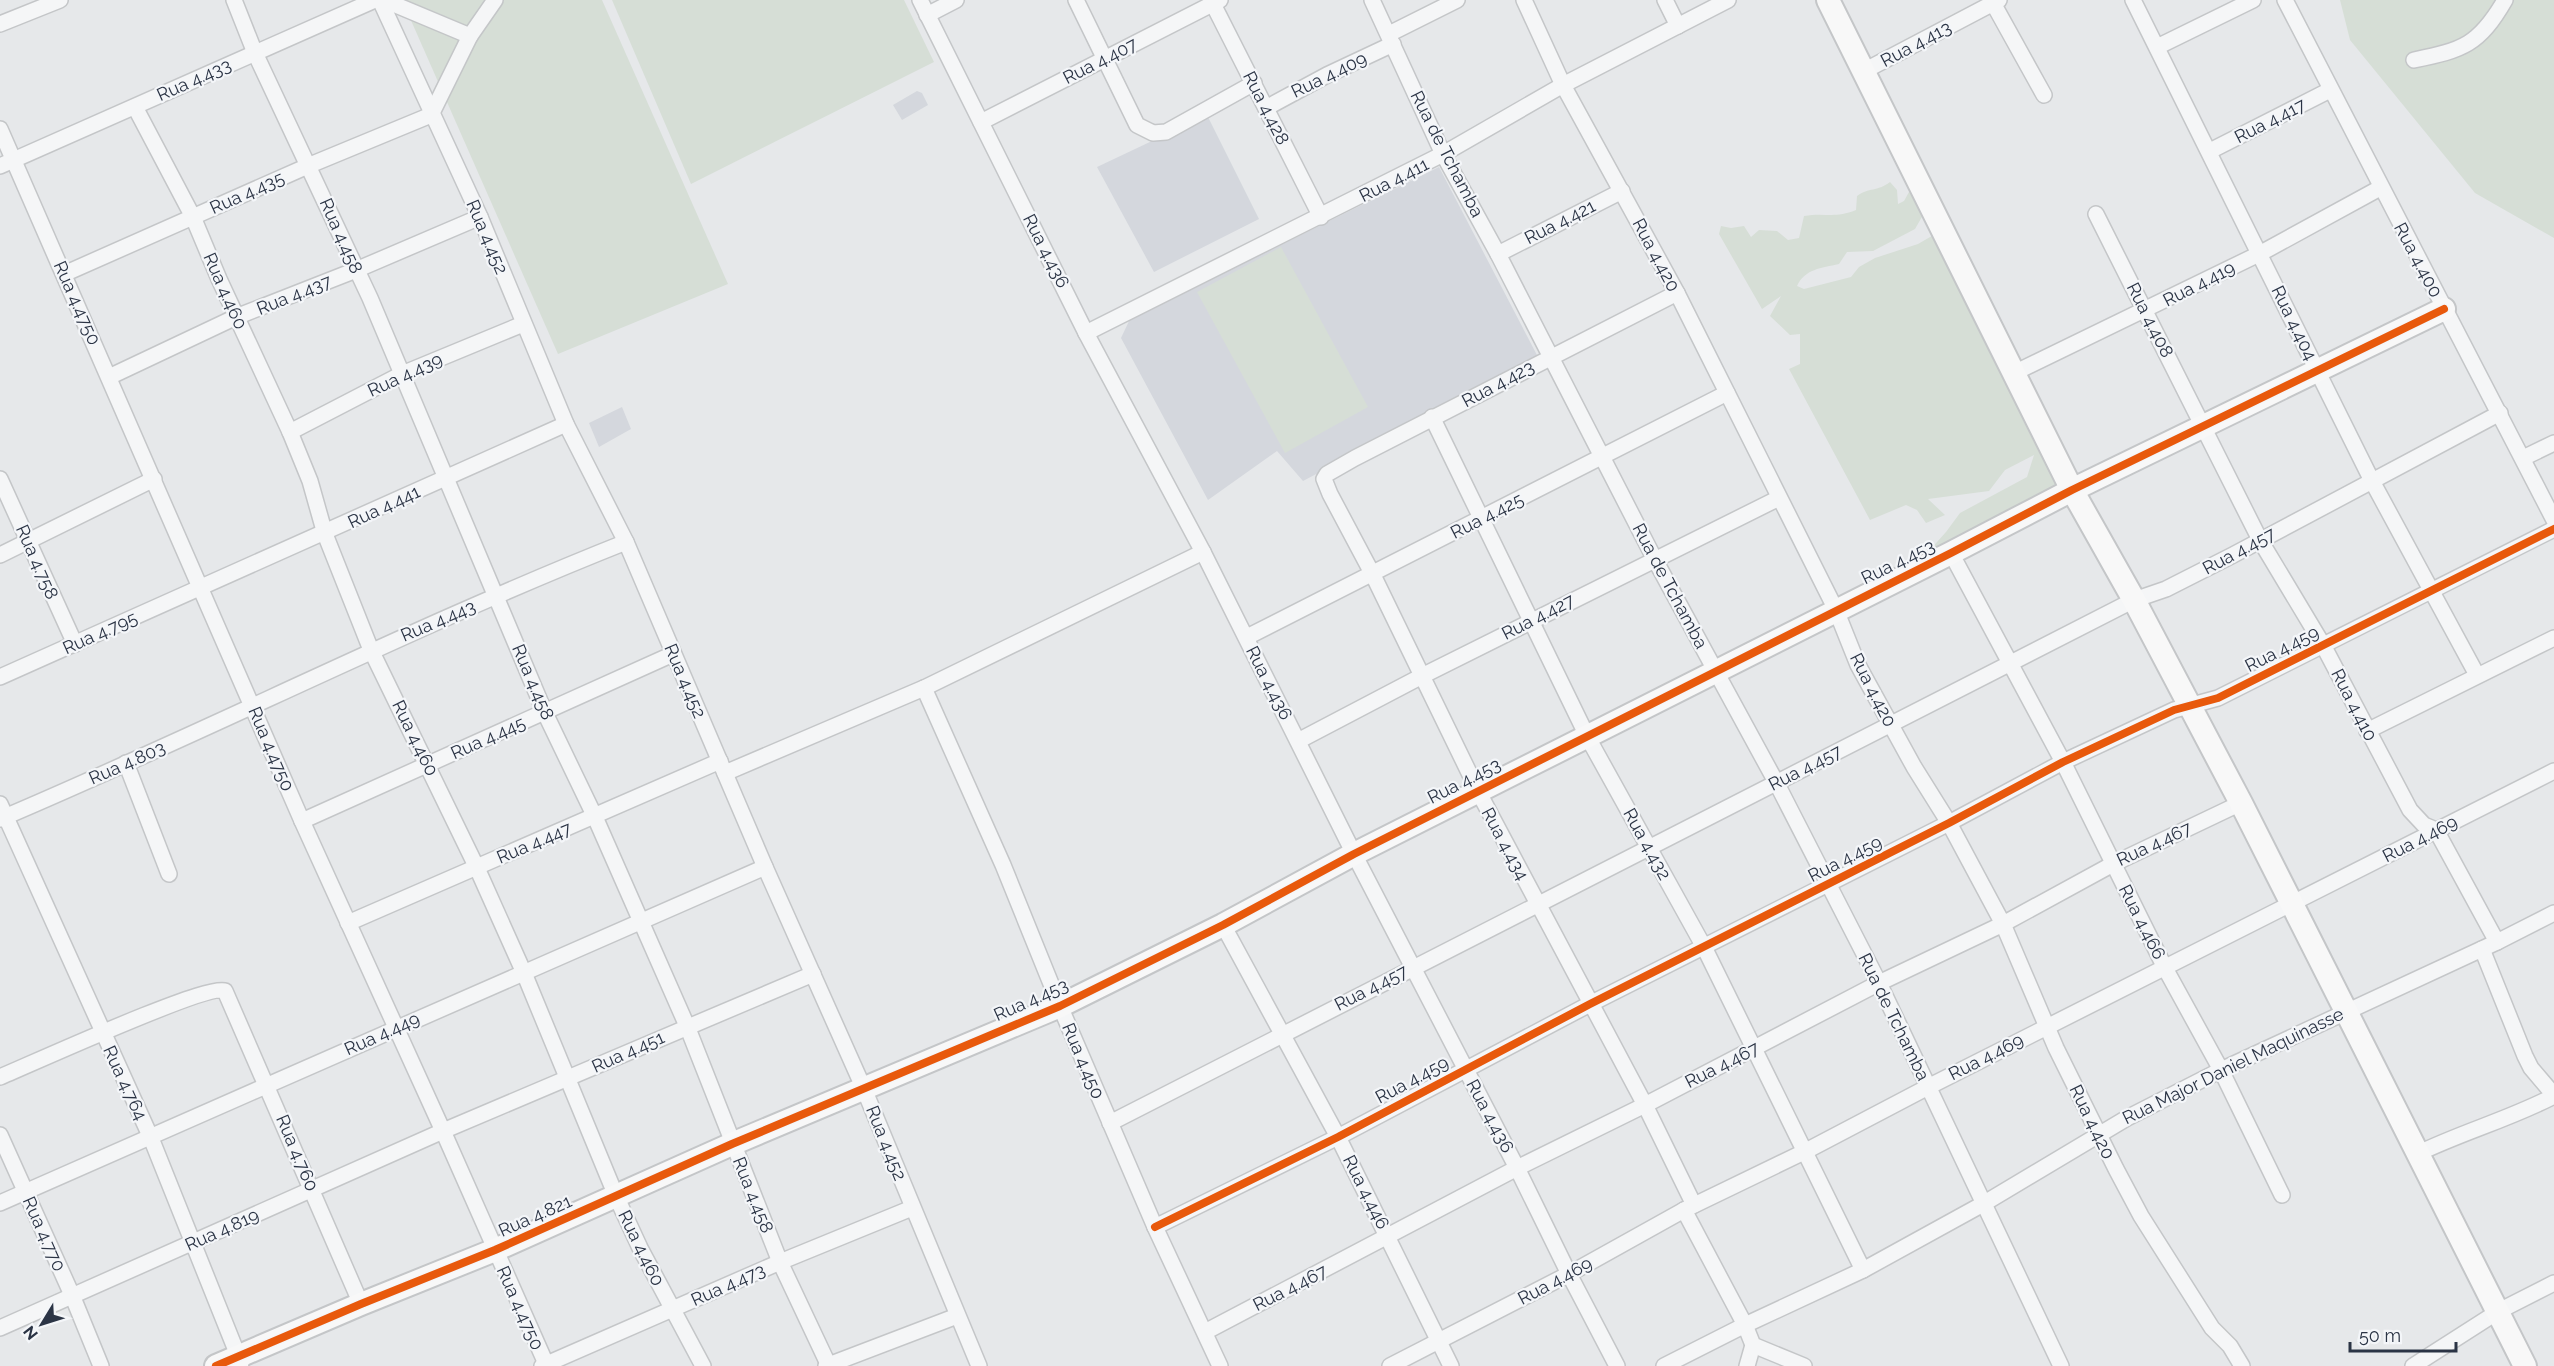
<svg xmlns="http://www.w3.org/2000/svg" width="2554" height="1366" font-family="Raleway,sans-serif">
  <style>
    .built { fill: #d4d7dd }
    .green { fill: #d6ded6 }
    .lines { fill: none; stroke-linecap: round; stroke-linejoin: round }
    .street-casing { stroke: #c4c6c8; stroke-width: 18 }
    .secondary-casing { stroke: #c4c6c8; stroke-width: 26 }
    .street { stroke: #f5f6f7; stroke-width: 15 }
    .secondary { stroke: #f8f8f8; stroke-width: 22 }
    .cycleway-casing { stroke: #f4f6f9; stroke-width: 11 }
    .cycleway { stroke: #e8590c; stroke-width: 8 }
    .labels { text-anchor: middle; stroke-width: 4.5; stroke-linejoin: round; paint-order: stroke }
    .street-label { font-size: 18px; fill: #2b3445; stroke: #f4f6f9 }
  </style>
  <rect width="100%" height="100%" fill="#e6e8ea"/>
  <g class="built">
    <polygon points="917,91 922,93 928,105 902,120 893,105"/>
    <polygon points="1207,115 1259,219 1154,272 1097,167"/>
    <polygon points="1439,167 1538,357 1303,481 1277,451 1208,500 1121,338 1130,319"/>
    <polygon points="622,407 631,429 599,447 589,423"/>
  </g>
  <g class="green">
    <polygon points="402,0 602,0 728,284 558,354"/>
    <polygon points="612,0 904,0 934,62 691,184"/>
    <polygon points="2340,0 2554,0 2554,238 2475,193 2350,40"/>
    <path d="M1890,182L1897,190L1898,204L1904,201L1909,192L1920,198L1923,215L1915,229L1873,251L1847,252L1839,264C1821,268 1805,269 1797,286L1804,289L1851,277L1859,267L1875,258L1918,244L1937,233L2069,491L1933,556L1928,552L1946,532L1960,513L2027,477L2034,455L2005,470L1989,491L1928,499L1945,515L1926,523L1917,510L1906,505L1870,520L1789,369L1800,364V334L1790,335L1770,316L1781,296L1762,309L1719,234L1721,226L1731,228L1744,226L1751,237L1759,230L1777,231L1788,240L1799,238L1804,216C1825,212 1834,219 1856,210L1857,196C1869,187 1877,192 1890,182Z"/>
    <polygon points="1281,247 1368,407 1285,453 1197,292"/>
  </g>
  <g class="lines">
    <g class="street-casing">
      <g id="street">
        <polyline points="234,0 255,53 370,298 545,713 595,817 687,1026 780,1262 829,1366"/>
        <polyline points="380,0 480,217 566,424 626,542 765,867 864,1089 979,1366"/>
        <polyline points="384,0 470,36 495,0"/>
        <polyline points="920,0 1086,333 1203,552 1354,854 1517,1168 1569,1274 1617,1366"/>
        <polyline points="1076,0 1137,125 1153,133 1166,132 1254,83"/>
        <polyline points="1211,0 1321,217"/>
        <polyline points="1372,0 1443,154 1498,254 1654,558 1776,782 1879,983 2061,1366"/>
        <polyline points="1524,0 1563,85 1677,293 1836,610 1858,665 1914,767 1949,823 2003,924 2056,1048 2116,1169 2141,1216 2212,1328 2230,1346 2242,1366"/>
        <polyline points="1665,0 1678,26"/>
        <polyline points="2133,0 2372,481 2477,675"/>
        <polyline points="2285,0 2554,520"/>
        <polyline points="1993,3 2044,95"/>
        <polyline points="927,15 956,0"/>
        <polyline points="0,24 60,0"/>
        <polyline points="1389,34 1457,0"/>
        <polyline points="2157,47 2253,0"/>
        <path d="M2414,60C2463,50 2479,45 2505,0"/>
        <polyline points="1864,71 1999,0"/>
        <polyline points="135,107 193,217 219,279 290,432 310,481 325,534 371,650 477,868 524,973 616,1196 640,1248 703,1366"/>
        <polyline points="1266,108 1327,75 1393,44"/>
        <polyline points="981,122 1220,0"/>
        <polyline points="0,129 302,821 443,1131 547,1366"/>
        <polyline points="2210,151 2330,90"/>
        <polyline points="0,166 375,0"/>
        <polyline points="2096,214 2260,540 2323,645 2410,810 2424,825 2436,830 2497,942"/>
        <polyline points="1498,254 1622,191"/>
        <polyline points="64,274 310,165 431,115 470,36"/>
        <polyline points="1677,293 1355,458 1327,474 1324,479 1330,494 1373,575 1478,791 1645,1105 1694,1205"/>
        <polyline points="1086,333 1443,154 1563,85 1728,0"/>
        <polyline points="2014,373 2261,253 2380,188"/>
        <polyline points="109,377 236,317 356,270 480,217"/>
        <polyline points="1432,417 1587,736 1704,947 1863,1270"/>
        <polyline points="290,432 402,374 523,324"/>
        <polyline points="2523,458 2554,443"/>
        <polyline points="0,479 75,644"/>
        <polyline points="1951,553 2063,762 2165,968 2221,1070 2282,1195"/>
        <polyline points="0,555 154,479"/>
        <polyline points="1247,637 1727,393"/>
        <polyline points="0,677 566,424"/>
        <polyline points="924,688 1003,865 1060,1006 1155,1227 1220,1366"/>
        <polyline points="2367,731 2554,638"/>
        <polyline points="1298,741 1422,676 1779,498"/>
        <polyline points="126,763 169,874"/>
        <polyline points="725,773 924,688 1203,552"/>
        <polyline points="0,804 151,1138 241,1363"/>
        <path d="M0,819C210,730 414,626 626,542"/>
        <polyline points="302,821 673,654"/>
        <polyline points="348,923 720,761"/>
        <polyline points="1223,925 1338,1137 1451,1366"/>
        <polyline points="2482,949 2525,1056 2531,1068 2554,1095"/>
        <path d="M0,1077C29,1065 208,983 225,991L361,1304"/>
        <polyline points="1110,1123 2134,600 2166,589 2233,555 2500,413"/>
        <polyline points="0,1135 72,1295 101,1366"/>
        <path d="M2417,1154C2462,1132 2510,1119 2554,1096"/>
        <path d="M0,1203C255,1091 509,978 765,867"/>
        <polyline points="1684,1210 1745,1325 1753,1345 1804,1366"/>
        <polyline points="1155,1227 1338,1137 1590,1004 1949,823 2063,762 2174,710 2218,698 2554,529"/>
        <polyline points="0,1328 443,1131 813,974"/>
        <polyline points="1205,1332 1517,1168 1645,1105 1879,983 2003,924 2113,864 2241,803"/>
        <polyline points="542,1366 780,1262 912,1208"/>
        <polyline points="826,1366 957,1316"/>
        <polyline points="1390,1366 1569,1274 1684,1210 1806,1151 1928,1087 2554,771"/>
        <polyline points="1664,1366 1745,1325 1863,1270 1983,1204 2127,1118 2221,1070 2497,942 2554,913"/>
        <polyline points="1747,1366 1753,1345"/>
        <polyline points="2413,1366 2499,1311 2554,1283"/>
      </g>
    </g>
    <g class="secondary-casing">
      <g id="secondary">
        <polyline points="1828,0 2072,490 2134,600 2241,803 2525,1366"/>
        <polyline points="216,1366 361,1304 495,1250 732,1144 1060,1006 1223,925 1354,854 1951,553 2072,490 2444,309"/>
      </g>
    </g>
    <use href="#street" class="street"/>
    <use href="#secondary" class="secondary"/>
    <g class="cycleway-casing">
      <g id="cycleway">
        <polyline points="1155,1227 1338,1137 1590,1004 1949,823 2063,762 2174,710 2218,698 2554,529"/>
        <polyline points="216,1366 361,1304 495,1250 732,1144 1060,1006 1223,925 1354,854 1951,553 2072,490 2444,309"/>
      </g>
    </g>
    <use href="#cycleway" class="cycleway"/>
  </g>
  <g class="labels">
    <g class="street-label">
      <text transform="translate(1916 44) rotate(-28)" y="6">Rua 4.413</text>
      <text transform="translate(1100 61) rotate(-27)" y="6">Rua 4.407</text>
      <text transform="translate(1329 75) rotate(-26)" y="6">Rua 4.409</text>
      <text transform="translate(194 80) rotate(-24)" y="6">Rua 4.433</text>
      <text transform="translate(1266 108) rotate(63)" y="6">Rua 4.428</text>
      <text transform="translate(2270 121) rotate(-27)" y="6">Rua 4.417</text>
      <text transform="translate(1447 154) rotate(63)" y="6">Rua de Tchamba</text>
      <text transform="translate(1394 180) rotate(-27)" y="6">Rua 4.411</text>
      <text transform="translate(247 193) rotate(-24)" y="6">Rua 4.435</text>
      <text transform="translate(1560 222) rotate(-27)" y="6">Rua 4.421</text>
      <text transform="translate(341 236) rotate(66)" y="6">Rua 4.458</text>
      <text transform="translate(487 237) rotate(67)" y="6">Rua 4.452</text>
      <text transform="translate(1046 251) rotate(63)" y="6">Rua 4.436</text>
      <text transform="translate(1656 255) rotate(62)" y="6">Rua 4.420</text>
      <text transform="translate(2418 260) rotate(62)" y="6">Rua 4.400</text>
      <text transform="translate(2199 284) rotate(-27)" y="6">Rua 4.419</text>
      <text transform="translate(225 291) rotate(66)" y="6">Rua 4.460</text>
      <text transform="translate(294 295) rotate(-22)" y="6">Rua 4.437</text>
      <text transform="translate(77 303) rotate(66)" y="6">Rua 4.4750</text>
      <text transform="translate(2150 320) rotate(63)" y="6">Rua 4.408</text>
      <text transform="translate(2294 323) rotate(64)" y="6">Rua 4.404</text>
      <text transform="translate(405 375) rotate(-25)" y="6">Rua 4.439</text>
      <text transform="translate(1498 384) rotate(-28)" y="6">Rua 4.423</text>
      <text transform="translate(384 507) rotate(-25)" y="6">Rua 4.441</text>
      <text transform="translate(1487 516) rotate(-27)" y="6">Rua 4.425</text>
      <text transform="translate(2239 551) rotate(-28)" y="6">Rua 4.457</text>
      <text transform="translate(37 562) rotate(66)" y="6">Rua 4.758</text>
      <text transform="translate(1898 562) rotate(-26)" y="6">Rua 4.453</text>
      <text transform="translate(1670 586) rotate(62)" y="6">Rua de Tchamba</text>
      <text transform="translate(1538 617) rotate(-27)" y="6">Rua 4.427</text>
      <text transform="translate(438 621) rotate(-23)" y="6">Rua 4.443</text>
      <text transform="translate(100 633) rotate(-24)" y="6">Rua 4.795</text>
      <text transform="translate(2282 649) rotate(-27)" y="6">Rua 4.459</text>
      <text transform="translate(685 681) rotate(67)" y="6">Rua 4.452</text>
      <text transform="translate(533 682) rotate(67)" y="6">Rua 4.458</text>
      <text transform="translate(1269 683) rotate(63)" y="6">Rua 4.436</text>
      <text transform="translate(1873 690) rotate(63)" y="6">Rua 4.420</text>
      <text transform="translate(2354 705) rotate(63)" y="6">Rua 4.410</text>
      <text transform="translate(415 738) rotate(64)" y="6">Rua 4.460</text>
      <text transform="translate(488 738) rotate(-24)" y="6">Rua 4.445</text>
      <text transform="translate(271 749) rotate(67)" y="6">Rua 4.4750</text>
      <text transform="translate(127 763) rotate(-24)" y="6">Rua 4.803</text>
      <text transform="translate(1805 768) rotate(-27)" y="6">Rua 4.457</text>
      <text transform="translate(1464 781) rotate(-27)" y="6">Rua 4.453</text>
      <text transform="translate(2420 839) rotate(-27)" y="6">Rua 4.469</text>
      <text transform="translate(534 843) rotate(-23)" y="6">Rua 4.447</text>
      <text transform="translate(1505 844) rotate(62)" y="6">Rua 4.434</text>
      <text transform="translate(1647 844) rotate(61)" y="6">Rua 4.432</text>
      <text transform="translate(2154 844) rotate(-25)" y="6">Rua 4.467</text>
      <text transform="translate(1845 859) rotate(-27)" y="6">Rua 4.459</text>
      <text transform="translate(2142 922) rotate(63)" y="6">Rua 4.466</text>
      <text transform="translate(1371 988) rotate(-27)" y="6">Rua 4.457</text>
      <text transform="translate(1031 1000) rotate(-24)" y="6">Rua 4.453</text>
      <text transform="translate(1894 1017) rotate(64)" y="6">Rua de Tchamba</text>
      <text transform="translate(382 1034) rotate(-24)" y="6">Rua 4.449</text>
      <text transform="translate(628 1052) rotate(-24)" y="6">Rua 4.451</text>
      <text transform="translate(1986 1057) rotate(-27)" y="6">Rua 4.469</text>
      <text transform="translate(1083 1061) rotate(67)" y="6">Rua 4.450</text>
      <text transform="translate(1722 1065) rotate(-27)" y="6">Rua 4.467</text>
      <text transform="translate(2233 1066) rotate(-26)" y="6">Rua Major Daniel Maquinasse</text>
      <text transform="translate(1412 1080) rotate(-28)" y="6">Rua 4.459</text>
      <text transform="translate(125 1083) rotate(65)" y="6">Rua 4.764</text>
      <text transform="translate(1490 1116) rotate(62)" y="6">Rua 4.436</text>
      <text transform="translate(2092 1122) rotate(64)" y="6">Rua 4.420</text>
      <text transform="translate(886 1143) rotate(68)" y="6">Rua 4.452</text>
      <text transform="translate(297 1153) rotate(67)" y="6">Rua 4.760</text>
      <text transform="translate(1366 1192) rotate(63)" y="6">Rua 4.446</text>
      <text transform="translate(753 1195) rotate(68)" y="6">Rua 4.458</text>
      <text transform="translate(535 1216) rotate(-24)" y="6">Rua 4.821</text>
      <text transform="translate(222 1230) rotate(-24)" y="6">Rua 4.819</text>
      <text transform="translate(44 1234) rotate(66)" y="6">Rua 4.770</text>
      <text transform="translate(641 1248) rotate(64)" y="6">Rua 4.460</text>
      <text transform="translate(1555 1281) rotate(-28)" y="6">Rua 4.469</text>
      <text transform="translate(728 1285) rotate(-24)" y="6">Rua 4.473</text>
      <text transform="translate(1290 1288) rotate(-27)" y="6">Rua 4.467</text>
      <text transform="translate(520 1308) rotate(66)" y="6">Rua 4.4750</text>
    </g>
  </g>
  <g transform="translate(42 1324) rotate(232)" stroke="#f4f6f9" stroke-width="4.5" paint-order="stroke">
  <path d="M0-4.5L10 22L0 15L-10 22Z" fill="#2b3445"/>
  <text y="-9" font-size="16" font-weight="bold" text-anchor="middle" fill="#2b3445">N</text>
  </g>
  <path d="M2350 1342v9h106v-9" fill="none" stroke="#2b3445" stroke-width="3"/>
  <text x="2359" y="1342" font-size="18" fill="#2b3445" stroke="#f4f6f9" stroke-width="4.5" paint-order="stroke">50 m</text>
</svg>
